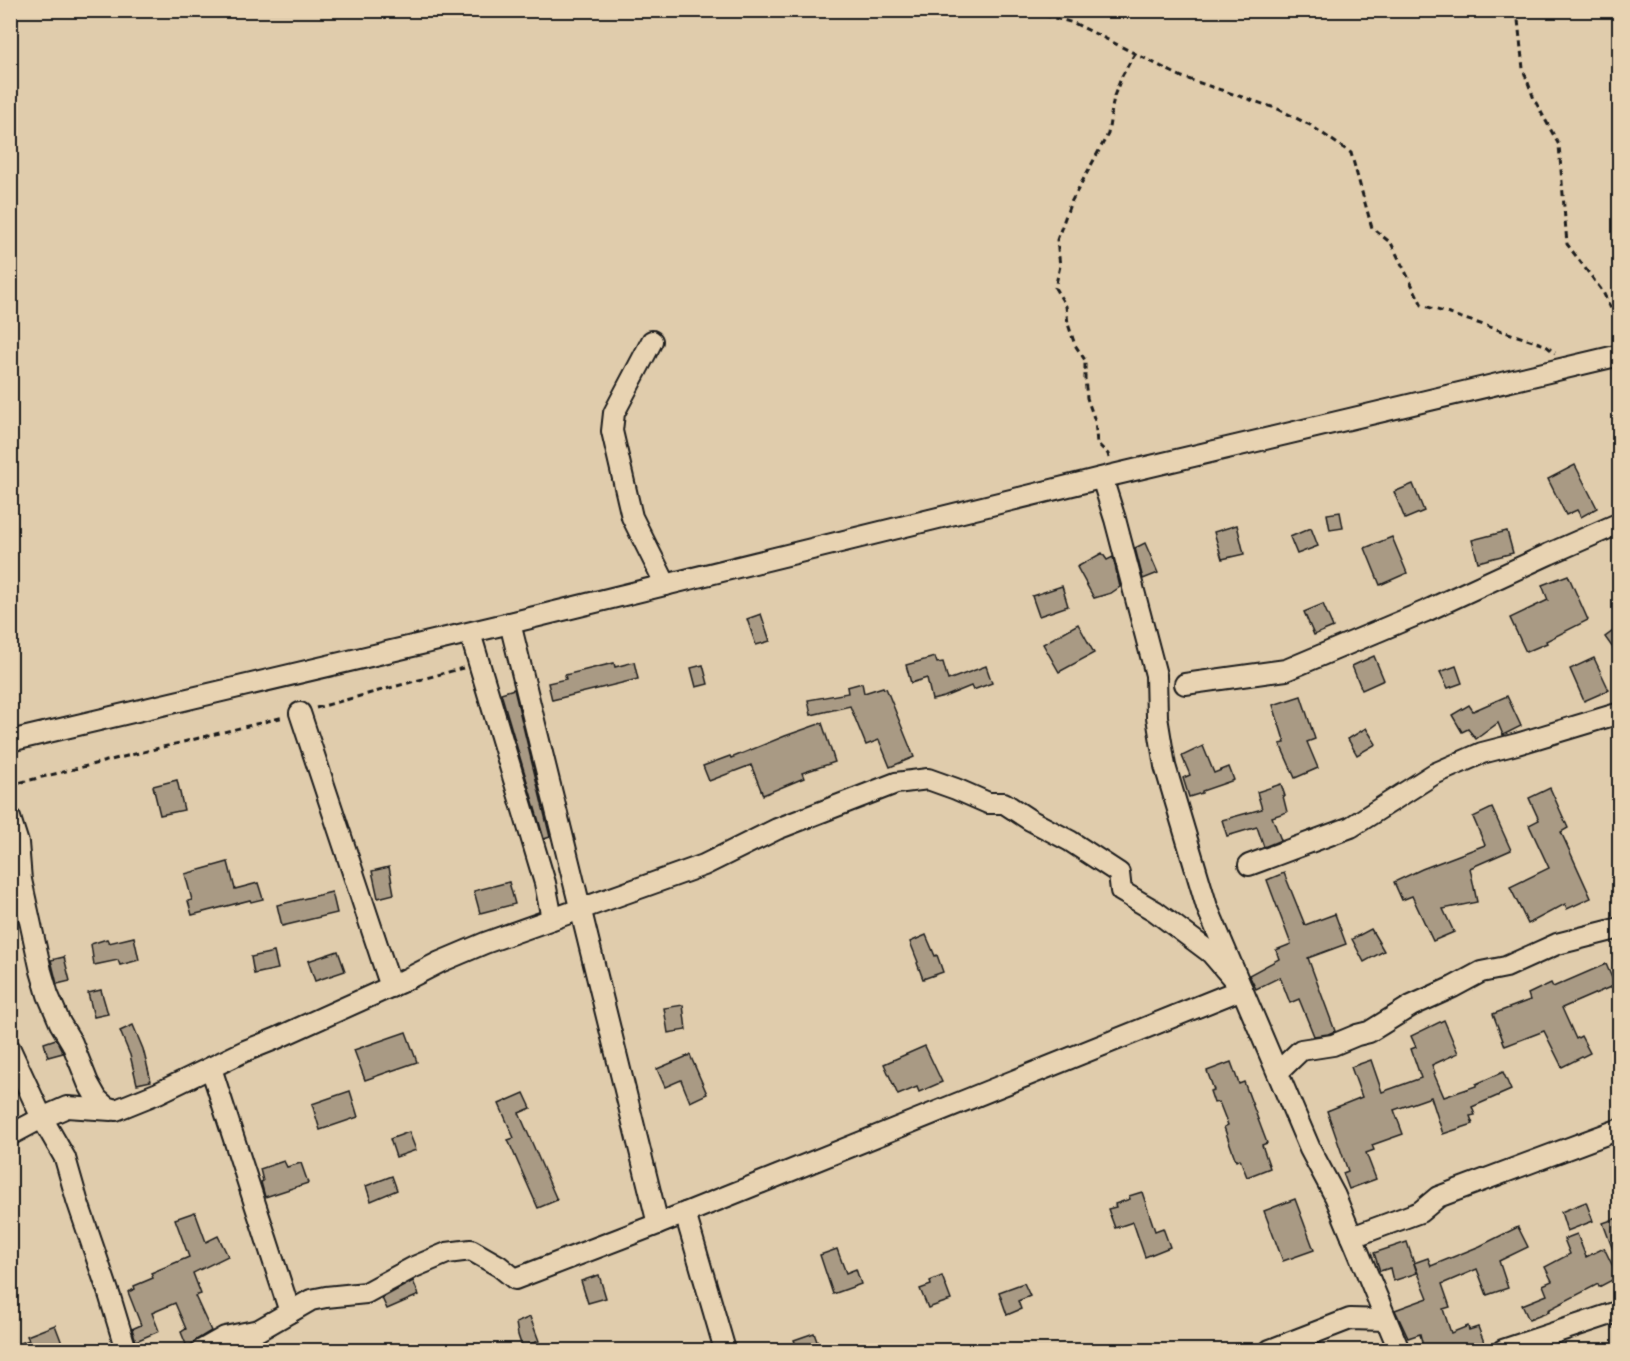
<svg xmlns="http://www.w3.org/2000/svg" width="1630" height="1361" font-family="Mali,sans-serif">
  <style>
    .building { fill: #a99a84; stroke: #1c1c1c; stroke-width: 1.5 }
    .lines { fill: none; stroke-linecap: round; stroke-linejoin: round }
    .minor-casing { stroke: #1c1c1c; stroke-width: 24 }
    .path { stroke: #1c1c1c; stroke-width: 3; stroke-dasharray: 6 4.5; stroke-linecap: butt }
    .minor { stroke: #e8d3b2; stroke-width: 20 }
  </style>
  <rect width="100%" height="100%" fill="#e0ccac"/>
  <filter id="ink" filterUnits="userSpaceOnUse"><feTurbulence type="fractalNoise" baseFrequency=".0167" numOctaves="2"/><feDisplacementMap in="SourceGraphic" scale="12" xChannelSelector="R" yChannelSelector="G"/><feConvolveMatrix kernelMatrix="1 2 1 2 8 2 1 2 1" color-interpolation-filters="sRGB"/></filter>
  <g filter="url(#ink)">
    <g class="building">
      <polygon points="1575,465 1597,508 1581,517 1577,510 1566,515 1548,479"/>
      <polygon points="1413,484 1424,511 1405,519 1394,492"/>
      <polygon points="1340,512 1343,528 1330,530 1327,514"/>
      <polygon points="1237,525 1244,554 1222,559 1214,532"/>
      <polygon points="1311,528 1318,546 1297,554 1290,537"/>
      <polygon points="1507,531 1513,553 1478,562 1472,540"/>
      <polygon points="1392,537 1407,573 1380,585 1365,548"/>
      <polygon points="1145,543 1158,573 1143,579 1135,548"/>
      <polygon points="1102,553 1107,560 1113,557 1120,587 1111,593 1094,598 1077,567"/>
      <polygon points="1568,575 1588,620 1546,641 1547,643 1526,652 1510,618 1548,600 1542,585"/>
      <polygon points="1062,586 1068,606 1039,616 1032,596"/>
      <polygon points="1323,604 1333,627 1314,635 1304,612"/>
      <polygon points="761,614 770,641 756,645 747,619"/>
      <polygon points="1078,624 1094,653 1059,672 1043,644"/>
      <polygon points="1620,626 1620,658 1605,637"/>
      <polygon points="1374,656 1384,680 1362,690 1352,666"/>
      <polygon points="935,657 937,663 943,662 948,680 986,666 992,683 973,690 971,686 944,697 932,700 927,678 911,683 906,665"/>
      <polygon points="1594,658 1609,690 1584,701 1570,669"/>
      <polygon points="634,662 638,679 552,700 548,683 566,679 565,675 614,663 615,667"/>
      <polygon points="703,665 708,684 696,687 691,668"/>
      <polygon points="1456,666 1462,683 1448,688 1440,672"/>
      <polygon points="862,683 864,693 883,687 884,689 886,688 914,757 890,767 879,740 866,745 850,706 811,715 808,700 848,693 847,687"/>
      <polygon points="514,689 550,837 544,839 501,693"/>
      <polygon points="1301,696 1315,739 1307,742 1318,768 1295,778 1280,744 1285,743 1273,705"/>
      <polygon points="1507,696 1521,726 1503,735 1498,723 1476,739 1468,729 1462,732 1452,715 1469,705 1473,711"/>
      <polygon points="822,723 835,762 802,773 804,778 763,795 751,765 709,781 703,766 730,756 731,758 785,736"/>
      <polygon points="1366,728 1376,744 1357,755 1348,739"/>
      <polygon points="1203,746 1214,773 1229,767 1234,780 1202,791 1202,793 1189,797 1183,778 1190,775 1182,756"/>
      <polygon points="177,780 184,810 160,815 153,786"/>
      <polygon points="1281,784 1285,796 1283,796 1287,812 1272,817 1281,840 1264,847 1257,827 1227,836 1222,820 1262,809 1257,792"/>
      <polygon points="1550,788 1568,828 1561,832 1591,898 1567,909 1565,904 1528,924 1510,887 1549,868 1529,825 1539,820 1529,798"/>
      <polygon points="1492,808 1511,850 1470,868 1477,902 1443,909 1454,932 1433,941 1412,896 1402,900 1394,882 1422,869 1485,845 1473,817"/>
      <polygon points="228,862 235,889 258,883 263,899 251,902 250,900 192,915 188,901 192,900 185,874"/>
      <polygon points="389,867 394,894 378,898 372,871"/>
      <polygon points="1284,873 1305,925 1335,914 1346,944 1308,958 1335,1031 1328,1034 1314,1036 1299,999 1290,1003 1280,977 1256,989 1249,975 1279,959 1276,950 1291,944 1267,880"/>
      <polygon points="509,882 515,904 480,913 474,891"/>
      <polygon points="332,892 337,913 282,926 277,905"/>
      <polygon points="1371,929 1384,951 1364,962 1352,939"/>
      <polygon points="926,935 935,956 937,955 943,972 923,979 917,963 918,962 910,942"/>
      <polygon points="134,937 139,960 120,965 118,960 94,965 91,944 107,939 109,943"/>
      <polygon points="338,951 345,971 315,981 308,961"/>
      <polygon points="274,952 278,969 254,974 251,957"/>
      <polygon points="64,957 70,981 57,984 51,960"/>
      <polygon points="1606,964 1615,985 1562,1008 1576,1039 1581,1036 1590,1053 1562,1067 1544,1031 1505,1046 1493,1014 1530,1000 1528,994 1551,983 1553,987"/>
      <polygon points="101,990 108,1014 94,1017 88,993"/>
      <polygon points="683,1005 686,1030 668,1033 664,1008"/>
      <polygon points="1444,1020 1458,1053 1432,1065 1435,1073 1434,1074 1444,1097 1476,1086 1476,1084 1503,1072 1511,1090 1472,1107 1475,1115 1470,1116 1473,1124 1443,1134 1431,1097 1394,1110 1403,1134 1372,1145 1374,1150 1366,1153 1376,1179 1349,1189 1343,1173 1348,1171 1327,1111 1362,1097 1351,1067 1371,1060 1382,1092 1421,1078 1411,1049 1416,1047 1411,1036"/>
      <polygon points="133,1025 143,1049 151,1081 137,1084 130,1055 120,1031"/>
      <polygon points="406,1032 417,1062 365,1080 354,1050"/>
      <polygon points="56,1039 63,1053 48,1057 44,1043"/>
      <polygon points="925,1046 942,1082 919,1092 917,1087 898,1095 884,1064"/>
      <polygon points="690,1055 707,1094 690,1102 681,1080 665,1087 657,1069"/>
      <polygon points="1231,1062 1239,1084 1244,1082 1267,1143 1262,1145 1270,1168 1247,1177 1240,1159 1236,1161 1224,1127 1228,1125 1219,1102 1214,1103 1210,1091 1214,1090 1207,1071"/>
      <polygon points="350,1091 358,1117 320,1130 312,1104"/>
      <polygon points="524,1093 531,1108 519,1113 557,1200 538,1208 508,1140 514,1138 499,1104"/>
      <polygon points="409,1132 416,1150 396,1157 390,1139"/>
      <polygon points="284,1161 287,1167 301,1163 308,1183 265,1197 261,1182 263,1181 260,1169"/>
      <polygon points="392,1176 397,1190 371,1201 366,1186"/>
      <polygon points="1142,1192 1155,1231 1163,1228 1170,1247 1145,1257 1133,1222 1115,1228 1108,1209 1116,1207 1115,1204 1130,1199 1129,1196"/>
      <polygon points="1295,1199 1314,1250 1283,1261 1264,1211"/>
      <polygon points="1586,1202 1593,1221 1567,1231 1561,1212"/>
      <polygon points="195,1212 206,1242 218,1236 228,1256 193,1273 201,1294 195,1296 211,1331 196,1340 191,1345 187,1347 181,1332 186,1329 175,1303 152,1313 159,1331 136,1341 132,1329 141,1325 128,1292 135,1289 134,1286 153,1278 151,1273 189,1257 175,1219"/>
      <polygon points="1620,1217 1620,1263 1618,1264 1603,1223"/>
      <polygon points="1518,1227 1528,1247 1499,1261 1508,1288 1487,1295 1477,1269 1442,1284 1450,1307 1443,1309 1451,1333 1468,1326 1469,1330 1478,1327 1484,1342 1463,1350 1424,1350 1420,1334 1408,1338 1395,1310 1428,1298 1414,1263 1428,1258 1431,1266 1480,1246"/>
      <polygon points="1577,1234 1586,1257 1604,1248 1618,1277 1599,1287 1598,1284 1548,1310 1549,1312 1529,1320 1522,1305 1547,1295 1543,1285 1552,1281 1545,1267 1570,1254 1564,1239"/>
      <polygon points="1407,1242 1417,1273 1393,1281 1390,1268 1380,1271 1374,1253"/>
      <polygon points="837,1249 846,1273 856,1269 861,1284 833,1294 820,1255"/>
      <polygon points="599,1275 606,1298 588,1303 581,1281"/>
      <polygon points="942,1276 951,1300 928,1308 920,1289 931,1285 930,1281"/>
      <polygon points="413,1281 419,1295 387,1309 382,1298"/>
      <polygon points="1024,1283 1030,1296 1018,1301 1021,1309 1007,1315 999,1292"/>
      <polygon points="530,1317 539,1341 522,1347 518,1335 516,1323"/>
      <polygon points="55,1325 63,1346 53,1350 10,1350 10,1347 29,1340 27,1336"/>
      <polygon points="814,1333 820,1350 798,1350 794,1340"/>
    </g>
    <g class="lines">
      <g class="minor-casing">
        <g id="minor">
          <polyline points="652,341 614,413 612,431 632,517 666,585"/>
          <polyline points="1102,478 1115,519 1156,675 1157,717 1165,766 1207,907 1310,1149 1335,1196 1399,1350"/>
          <polyline points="470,633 545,883 552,919"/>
          <polyline points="1185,684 1286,670 1426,611 1549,554 1620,523"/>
          <polyline points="300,713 391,987"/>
          <polyline points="10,741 510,623 1113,475 1620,355"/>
          <polyline points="10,818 18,843 21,880 41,971 48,995 60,1023 72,1043 88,1083 97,1099 106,1107 116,1110 158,1093 245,1051 275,1039 399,983 440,962 485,943 704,865 777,829 896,783 928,779 956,789 988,803 1004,803 1030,820 1070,841 1119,873 1121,891 1155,911 1211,953 1242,989 658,1224 510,623"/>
          <polyline points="1249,865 1351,827 1434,774 1482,753 1517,744 1620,713"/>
          <polyline points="10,1049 42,1118 65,1158 77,1200 110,1297 126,1350"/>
          <polyline points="211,1068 290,1312"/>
          <polyline points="1278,1072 1301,1050 1333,1045 1357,1035 1369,1032 1411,1006 1453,987 1481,972 1506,967 1557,944 1620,928"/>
          <polyline points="10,1135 42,1118 67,1107 111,1110"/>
          <polyline points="685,1213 725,1350"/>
          <polyline points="1352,1237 1420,1212 1438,1197 1620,1129"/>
          <polyline points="202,1350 225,1337 259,1330 311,1300 326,1297 366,1293 414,1267 447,1253 471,1250 499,1266 515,1279 658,1224"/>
          <polyline points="1270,1350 1350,1319 1386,1320"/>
          <polyline points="1503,1350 1620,1311"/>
        </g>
      </g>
      <g class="path">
        <polyline points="1024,10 1074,23 1182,77 1278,109 1310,125 1351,153 1372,228 1391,243 1422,305 1545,345 1555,353"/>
        <polyline points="1517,10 1523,69 1534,99 1559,145 1567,244 1603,292 1620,327"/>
        <polyline points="1109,458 1108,454 1097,443 1095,421 1087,398 1085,379 1085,360 1075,345 1068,324 1066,306 1055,288 1060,266 1057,240 1070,204 1108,134 1114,96 1122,76 1135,53"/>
        <polyline points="316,708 463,668"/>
        <polyline points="10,785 284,717"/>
      </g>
      <use href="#minor" class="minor"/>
    </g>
  </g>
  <rect width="1630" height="1361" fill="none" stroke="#e8d3b2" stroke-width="36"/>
  <rect x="18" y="18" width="1594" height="1325" fill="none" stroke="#1c1c1c" stroke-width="2" filter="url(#ink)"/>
</svg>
